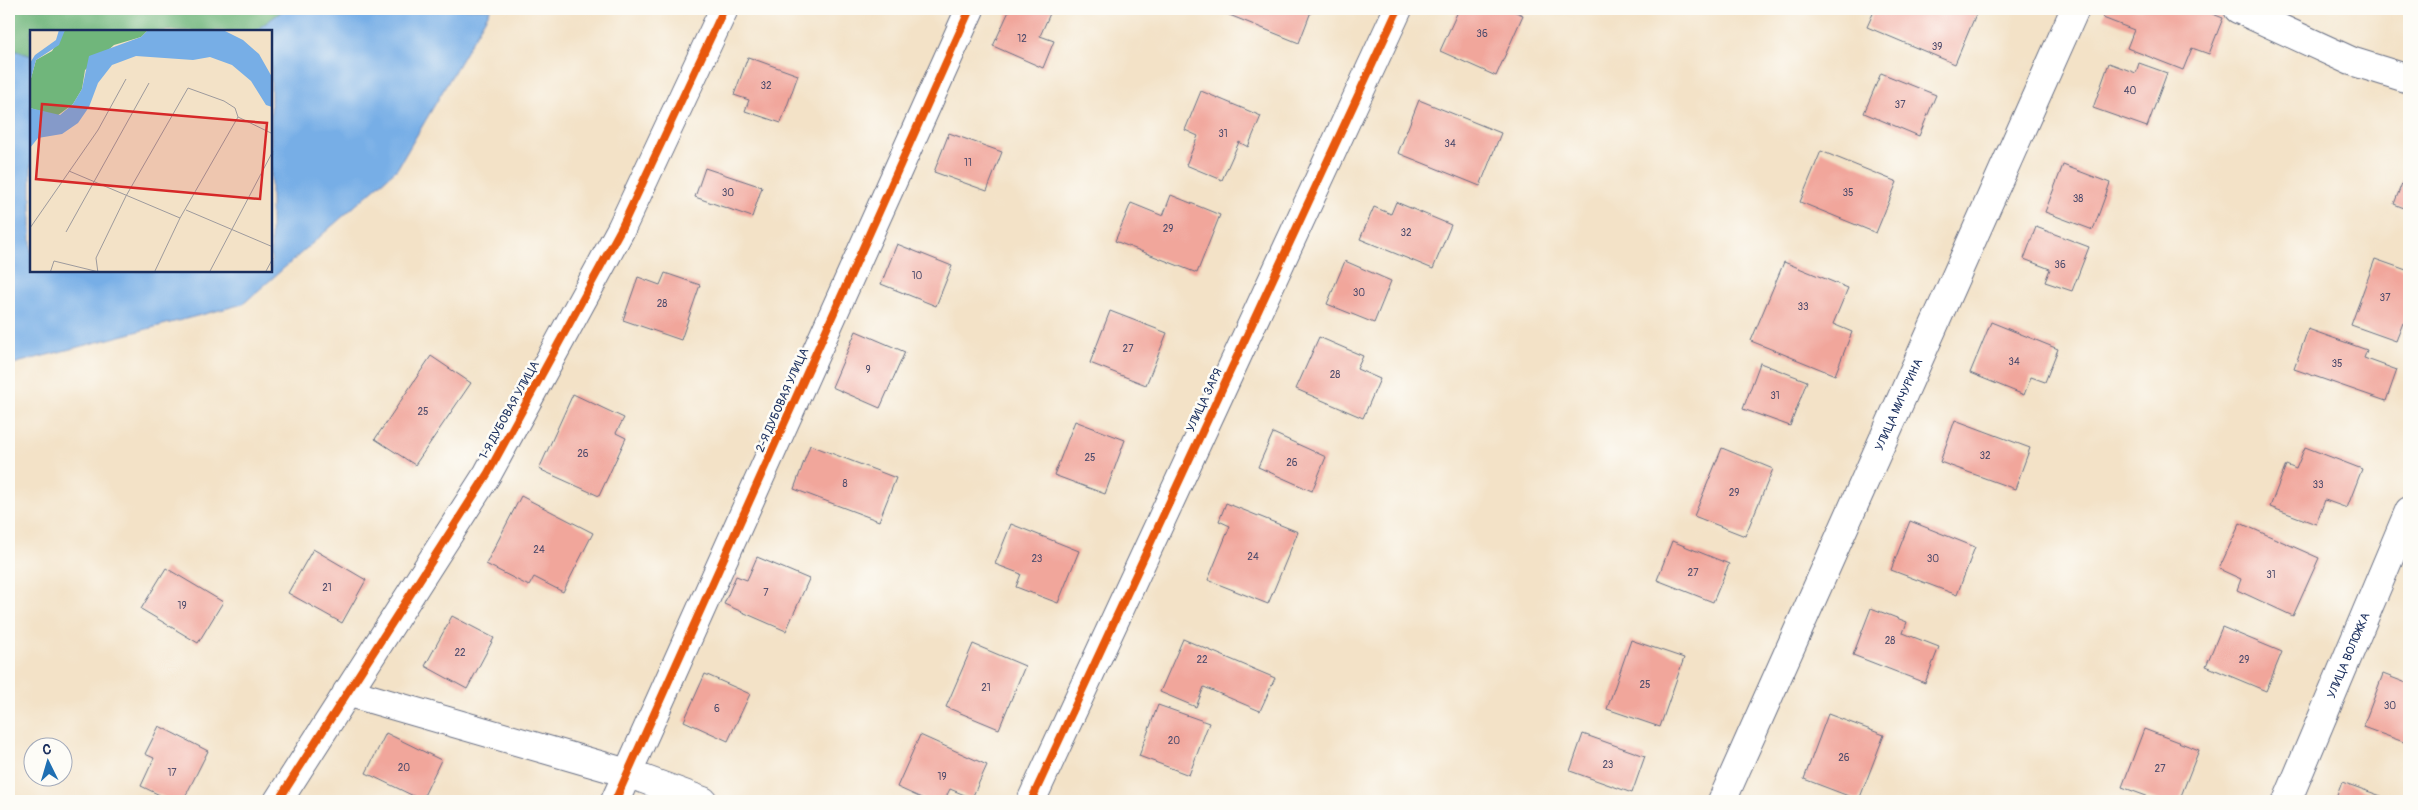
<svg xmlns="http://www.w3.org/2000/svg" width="2418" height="810" font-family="Pangolin,sans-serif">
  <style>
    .forest { fill: #70b67b; stroke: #46726c }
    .water { fill: #77aee6; stroke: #496ea2 }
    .building { fill: #f1a69b }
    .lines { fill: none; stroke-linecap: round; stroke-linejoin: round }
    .minor-casing { stroke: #676e83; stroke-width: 30 }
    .minor { stroke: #fff; stroke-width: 28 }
    .cycleway-casing { stroke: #fdfcf7; stroke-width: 11 }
    .cycleway { stroke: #e8590c; stroke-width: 8 }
    .labels { text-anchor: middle; stroke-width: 5; stroke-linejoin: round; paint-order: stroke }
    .number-label { font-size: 10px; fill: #504d6d }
    .street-label { font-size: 12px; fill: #1b2f5e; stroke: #fdfcf7 }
    .inset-road { fill: none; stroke: #9d9a9d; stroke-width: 1 }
    .view { fill: #d62828; fill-opacity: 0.15; stroke: #d62828; stroke-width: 2.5 }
    .inset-edge { fill: none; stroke: #1b2f5e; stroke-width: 2.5 }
  </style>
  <rect width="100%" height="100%" fill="#fdfcf7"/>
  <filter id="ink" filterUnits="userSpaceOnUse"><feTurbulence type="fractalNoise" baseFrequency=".02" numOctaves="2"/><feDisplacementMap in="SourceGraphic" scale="10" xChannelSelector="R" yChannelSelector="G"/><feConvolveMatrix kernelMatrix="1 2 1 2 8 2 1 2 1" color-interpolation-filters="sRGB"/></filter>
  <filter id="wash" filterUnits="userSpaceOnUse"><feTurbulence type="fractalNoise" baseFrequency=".0096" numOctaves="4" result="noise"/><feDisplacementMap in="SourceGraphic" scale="20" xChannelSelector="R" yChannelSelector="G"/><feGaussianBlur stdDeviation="1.12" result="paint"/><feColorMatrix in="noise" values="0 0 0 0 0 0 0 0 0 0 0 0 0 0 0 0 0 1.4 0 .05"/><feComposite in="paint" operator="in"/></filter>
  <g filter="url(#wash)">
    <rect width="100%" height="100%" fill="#f3e2c7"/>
    <polygon class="forest" points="9,9 285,9 255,31 31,31 31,56 17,51 9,52"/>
    <polygon class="water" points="285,9 491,9 397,169 243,304 9,365 9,52 17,51 31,56 31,271 271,271 271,31 255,31"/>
    <g id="blocks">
      <g class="building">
        <polygon points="1010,9 1052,9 1040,36 1054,41 1043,68 993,46"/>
        <polygon points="1229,9 1312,9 1299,43 1227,14"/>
        <polygon points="1459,9 1508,9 1523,15 1496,76 1440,51"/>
        <polygon points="1875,9 1963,9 1976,14 1955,64 1867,27"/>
        <polygon points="2106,9 2200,9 2223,18 2209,54 2192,48 2183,70 2127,48 2134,30 2103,18"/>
        <polygon points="748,57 798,75 781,123 745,111 749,100 734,95"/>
        <polygon points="2109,63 2136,73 2139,63 2167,73 2147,127 2093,108"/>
        <polygon points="1881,73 1936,95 1919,136 1864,113"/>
        <polygon points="1201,91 1261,116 1248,147 1239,142 1222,180 1186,165 1198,136 1185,130"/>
        <polygon points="1419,100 1501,133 1480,186 1398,153"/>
        <polygon points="949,133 1002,152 987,191 934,172"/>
        <polygon points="1821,151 1897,182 1876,233 1800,202"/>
        <polygon points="2063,165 2110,183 2093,230 2045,212"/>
        <polygon points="2409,165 2409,210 2394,204"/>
        <polygon points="705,168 762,187 752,217 695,197"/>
        <polygon points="1171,195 1220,215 1197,273 1115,241 1131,203 1163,216"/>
        <polygon points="1396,202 1451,225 1433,269 1360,239 1374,207 1391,214"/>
        <polygon points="2036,227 2089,247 2072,291 2045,282 2050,269 2024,259"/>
        <polygon points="897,244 952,266 936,306 881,284"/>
        <polygon points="2375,259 2409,271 2409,325 2403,323 2396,341 2351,325"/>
        <polygon points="1345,261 1391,281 1374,323 1327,304"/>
        <polygon points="1784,262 1848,288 1833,324 1852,332 1835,375 1751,341"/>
        <polygon points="665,273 700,285 681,340 623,320 638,277 660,285"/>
        <polygon points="1110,311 1167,333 1146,385 1090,363"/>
        <polygon points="1991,322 2058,349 2045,382 2031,377 2024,395 1970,373"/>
        <polygon points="2308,329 2367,350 2364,358 2397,370 2386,401 2294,369"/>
        <polygon points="856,331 905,352 880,408 832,387"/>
        <polygon points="1319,337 1363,356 1357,369 1380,379 1363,418 1296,389"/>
        <polygon points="431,356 471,383 415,465 375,439"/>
        <polygon points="1760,363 1807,381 1790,426 1743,409"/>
        <polygon points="573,394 624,418 616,433 626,438 599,496 539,469"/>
        <polygon points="1955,420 2030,448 2015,489 1940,462"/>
        <polygon points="1075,421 1125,440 1105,494 1054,475"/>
        <polygon points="1273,433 1326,457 1312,491 1258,467"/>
        <polygon points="810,445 896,478 879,521 794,489"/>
        <polygon points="2305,447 2362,469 2347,508 2325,500 2316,524 2270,507 2286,465 2296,469"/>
        <polygon points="1722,448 1773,469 1745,536 1694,516"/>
        <polygon points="521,496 593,533 563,592 534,577 529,586 486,564"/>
        <polygon points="1226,503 1298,532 1268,604 1208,580 1230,526 1219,521"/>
        <polygon points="1910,521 1975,547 1957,595 1891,570"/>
        <polygon points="2240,523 2319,558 2293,616 2237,590 2241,579 2219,569"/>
        <polygon points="1011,524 1079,551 1058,603 1016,587 1021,574 995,564"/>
        <polygon points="1672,541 1729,564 1713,602 1657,580"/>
        <polygon points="313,549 366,580 342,623 288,593"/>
        <polygon points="757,557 809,579 786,631 724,604 736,576 747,580"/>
        <polygon points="166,568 223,602 198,643 141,609"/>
        <polygon points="1871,608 1907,622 1903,633 1939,647 1925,683 1853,655"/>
        <polygon points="452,616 494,638 467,689 425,666"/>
        <polygon points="2222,627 2282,652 2266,691 2206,666"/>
        <polygon points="1183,639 1275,678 1260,711 1204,687 1196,707 1160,692"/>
        <polygon points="1631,640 1684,658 1660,727 1607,709"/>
        <polygon points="973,644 1025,666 999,729 946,707"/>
        <polygon points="705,674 750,694 728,741 684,721"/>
        <polygon points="2383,674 2409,684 2409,744 2363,727"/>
        <polygon points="1158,705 1209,723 1189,775 1139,756"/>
        <polygon points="1828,714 1884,735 1859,800 1804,779"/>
        <polygon points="159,726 208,751 183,801 172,801 141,786 154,758 145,754"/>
        <polygon points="2144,729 2199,750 2179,801 2160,801 2122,787"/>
        <polygon points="386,733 441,760 422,800 366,773"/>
        <polygon points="1583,734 1645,756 1632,793 1570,771"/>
        <polygon points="920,735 987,765 972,798 950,789 944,801 928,801 897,787"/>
        <polygon points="2342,782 2395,801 2335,801"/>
      </g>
    </g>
  </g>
  <g filter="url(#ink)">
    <use href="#blocks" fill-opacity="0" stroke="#676e83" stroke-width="1"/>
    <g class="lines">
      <g class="minor-casing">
        <g id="minor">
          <polyline points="2238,9 2351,61 2409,79"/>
          <polyline points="347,692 627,773 703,801"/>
          <polyline points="278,801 488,473 621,229 724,9"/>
          <polyline points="615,801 970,9"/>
          <polyline points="1031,801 1398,9"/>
          <path id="s1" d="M1722,801L2075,9"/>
          <path id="s2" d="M2287,801L2409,511"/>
        </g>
      </g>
      <use href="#minor" class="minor"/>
      <g class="cycleway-casing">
        <g id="cycleway">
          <polyline points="278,801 488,473 621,229 724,9"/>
          <polyline points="615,801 970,9"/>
          <polyline points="1031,801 1398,9"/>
        </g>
      </g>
      <use href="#cycleway" class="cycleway"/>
    </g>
  </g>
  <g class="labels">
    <g class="number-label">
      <text x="1482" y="37">36</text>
      <text x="1022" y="42">12</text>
      <text x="1937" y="50">39</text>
      <text x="766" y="89">32</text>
      <text x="2130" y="94">40</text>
      <text x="1900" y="108">37</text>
      <text x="1223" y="137">31</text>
      <text x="1450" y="147">34</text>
      <text x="968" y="166">11</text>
      <text x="728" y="196">30</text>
      <text x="1848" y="196">35</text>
      <text x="2078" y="202">38</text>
      <text x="1168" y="232">29</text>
      <text x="1406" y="236">32</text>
      <text x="2060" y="268">36</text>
      <text x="917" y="279">10</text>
      <text x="1359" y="296">30</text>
      <text x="2385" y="301">37</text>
      <text x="662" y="307">28</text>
      <text x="1803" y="310">33</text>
      <text x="1128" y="352">27</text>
      <text x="2014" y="365">34</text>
      <text x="2337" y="367">35</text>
      <text x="868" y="373">9</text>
      <text x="1335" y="378">28</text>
      <text x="1775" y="399">31</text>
      <text x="423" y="415">25</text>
      <text x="583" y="457">26</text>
      <text x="1985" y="459">32</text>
      <text x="1090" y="461">25</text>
      <text x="1292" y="466">26</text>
      <text x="845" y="487">8</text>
      <text x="2318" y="488">33</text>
      <text x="1734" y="496">29</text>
      <text x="539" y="553">24</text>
      <text x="1253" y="560">24</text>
      <text x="1037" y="562">23</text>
      <text x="1933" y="562">30</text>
      <text x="1693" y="576">27</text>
      <text x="2271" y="578">31</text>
      <text x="327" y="591">21</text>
      <text x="766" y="596">7</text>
      <text x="182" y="609">19</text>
      <text x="1890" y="644">28</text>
      <text x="460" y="656">22</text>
      <text x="1202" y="663">22</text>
      <text x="2244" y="663">29</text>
      <text x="1645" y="688">25</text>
      <text x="986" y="691">21</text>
      <text x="2390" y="709">30</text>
      <text x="717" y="712">6</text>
      <text x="1174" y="744">20</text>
      <text x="1844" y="761">26</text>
      <text x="1608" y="768">23</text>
      <text x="404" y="771">20</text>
      <text x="2160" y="772">27</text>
      <text x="172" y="776">17</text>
      <text x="942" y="780">19</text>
    </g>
    <g class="street-label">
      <text transform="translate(782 400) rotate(-66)" y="4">2-Я ДУБОВАЯ УЛИЦА</text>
      <text transform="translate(1204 400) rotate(-65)" y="4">УЛИЦА ЗАРЯ</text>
      <text dy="4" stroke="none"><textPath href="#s1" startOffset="434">УЛИЦА МИЧУРИНА</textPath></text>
      <text transform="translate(509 410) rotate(-61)" y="4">1-Я ДУБОВАЯ УЛИЦА</text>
      <text dy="4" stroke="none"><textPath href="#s2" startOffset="158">УЛИЦА ВОЛОЖКА</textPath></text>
    </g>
  </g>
  <g transform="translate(30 30)">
    <rect width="242" height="242" fill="#f3e2c7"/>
    <path d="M35,0H118L111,7L84,15L55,40L52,59L43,74L27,86L0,78V52L6,30L22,21Z" fill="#70b67b"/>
    <path d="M29,0H35L29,15L6,30L0,52V33L5,25L26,10ZM118,0H193L213,10L229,24L242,47V77L236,75L221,51L202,35L180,27L163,30L106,26L82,35L68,53L59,77L48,93L32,104L8,108L0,118V78L30,85L43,74L52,59L59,26L111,7Z" fill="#77aee6"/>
    <path class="inset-road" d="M39,141L150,188M156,180L243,217M0,198L68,100L96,49M36,202L119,53M20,243L24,231L69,242M68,243L66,228L96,166L158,58L194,71L205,78L208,87L243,104M124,243L150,188L208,87M179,243L243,121M235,243L243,228"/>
    <path class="view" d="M12,74L237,93L230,169L6,149Z"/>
    <rect width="242" height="242" class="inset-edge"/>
  </g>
  <rect width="2418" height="810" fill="none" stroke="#fdfcf7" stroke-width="30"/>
  <g transform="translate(48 762) rotate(355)"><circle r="24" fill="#fdfcf7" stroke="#a3aaba"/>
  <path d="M0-4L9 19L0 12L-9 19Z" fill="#1f6fb2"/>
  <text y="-8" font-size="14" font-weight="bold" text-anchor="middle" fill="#1b2f5e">С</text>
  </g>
</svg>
